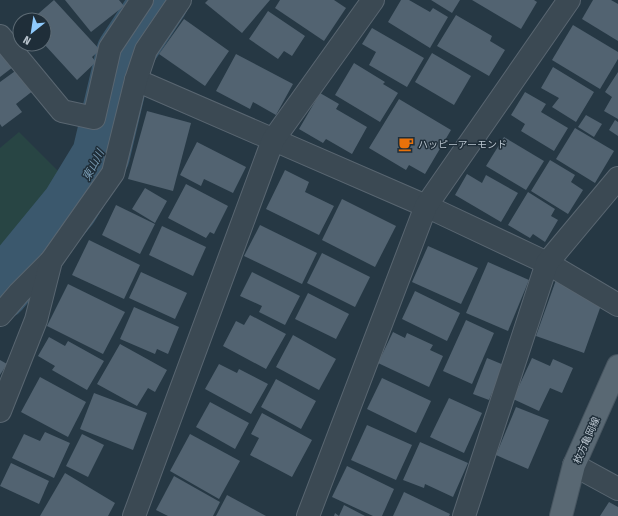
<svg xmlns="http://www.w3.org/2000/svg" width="618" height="516" font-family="'Fira Sans Condensed','Noto Sans JP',sans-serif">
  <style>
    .green { fill: #284544 }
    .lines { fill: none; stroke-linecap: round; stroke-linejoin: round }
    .river { stroke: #3b586d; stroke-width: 58 }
    .building { fill: #526371 }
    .street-casing { stroke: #596671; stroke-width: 24 }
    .primary-casing { stroke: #475560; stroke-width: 24 }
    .street { stroke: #3b4953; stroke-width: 22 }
    .primary { stroke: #596873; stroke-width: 22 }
    .labels { text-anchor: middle; stroke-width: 3; stroke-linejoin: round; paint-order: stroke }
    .poi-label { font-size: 10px; fill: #b8c3cd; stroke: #1f2e39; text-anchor: start }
    .street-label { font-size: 10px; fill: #b8c3cd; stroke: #1f2e39 }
    .water-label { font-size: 11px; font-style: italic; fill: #7799b1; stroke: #1f2e39 }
  </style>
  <rect width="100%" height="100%" fill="#263844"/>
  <polygon class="green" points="19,132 67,180 0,260 0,148"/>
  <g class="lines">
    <polyline class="river" points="0,291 70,206 101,155 125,53 160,0"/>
  </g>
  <g class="building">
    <polygon points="54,0 100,50 92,57 96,62 77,80 44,44 44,20 31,20"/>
    <polygon points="65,0 119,0 124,6 91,32"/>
    <polygon points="208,0 270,0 242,33 205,3"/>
    <polygon points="280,0 334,0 346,8 324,41 275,8"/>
    <polygon points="401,0 409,0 430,12 433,8 448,17 430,48 388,22"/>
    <polygon points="431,0 460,0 452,13"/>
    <polygon points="472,0 534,0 537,2 521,29"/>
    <polygon points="593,0 611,0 618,4 618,41 582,19"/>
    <polygon points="268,11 305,36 292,56 284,51 278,59 249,39"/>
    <polygon points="456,15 492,36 490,41 505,50 489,76 437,46"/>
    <polygon points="184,19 229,51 205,86 159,54"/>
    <polygon points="573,25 618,52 618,59 600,89 552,60"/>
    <polygon points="372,28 424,58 407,87 369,65 376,52 362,44"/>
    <polygon points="0,49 13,67 0,77"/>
    <polygon points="432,53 471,76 454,105 415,82"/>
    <polygon points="236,54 293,84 276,115 253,102 250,109 216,91"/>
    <polygon points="354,63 385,82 383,84 398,93 380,122 335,95"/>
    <polygon points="553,67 594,92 576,122 552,107 559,98 541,88"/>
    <polygon points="18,69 34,90 16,104 22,112 2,127 0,124 0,82"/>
    <polygon points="618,72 618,119 604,111 612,97 605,92"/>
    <polygon points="525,92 546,104 541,112 568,128 554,151 521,131 525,124 511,115"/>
    <polygon points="320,93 339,104 336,109 367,127 352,154 326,139 323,143 299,129"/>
    <polygon points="399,99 451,130 425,174 409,165 406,170 369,148"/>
    <polygon points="147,111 191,123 173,191 128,179"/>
    <polygon points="586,115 602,124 594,137 578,127"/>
    <polygon points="615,120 618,122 618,136 609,130"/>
    <polygon points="575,128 614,151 595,183 556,159"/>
    <polygon points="504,137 544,161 526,190 486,166"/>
    <polygon points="197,142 246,167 233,193 204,179 201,186 180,175"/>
    <polygon points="550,160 575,175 571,182 583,190 568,214 531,191"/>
    <polygon points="285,170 309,182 305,192 334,206 319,235 266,209"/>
    <polygon points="467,174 482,183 486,175 518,193 501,222 455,195"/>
    <polygon points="186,184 228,206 214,234 210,232 206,238 168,218"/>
    <polygon points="145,188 167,201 155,223 132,209"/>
    <polygon points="528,192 555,209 551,216 558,220 545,242 533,234 530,238 508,225"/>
    <polygon points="342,199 396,226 375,267 322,240"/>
    <polygon points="116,205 155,224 140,254 102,235"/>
    <polygon points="260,225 317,253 302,284 244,256"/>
    <polygon points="162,226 206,247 193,276 149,255"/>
    <polygon points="89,240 140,265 124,299 72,275"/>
    <polygon points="428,246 478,268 461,304 412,282"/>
    <polygon points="322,253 370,277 355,307 307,283"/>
    <polygon points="488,262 529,280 508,331 466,313"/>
    <polygon points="141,272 187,293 175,319 129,298"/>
    <polygon points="252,272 300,296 285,325 259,312 262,306 240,296"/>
    <polygon points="556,280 604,297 584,353 536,336"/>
    <polygon points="68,284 125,312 103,354 47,326"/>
    <polygon points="415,291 460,313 447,341 402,319"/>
    <polygon points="308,293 349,314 336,339 295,319"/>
    <polygon points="134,307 179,327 168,354 157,349 155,354 120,339"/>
    <polygon points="250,315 286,334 266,369 223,346 236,321 244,325"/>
    <polygon points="466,320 494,333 472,384 443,371"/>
    <polygon points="393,332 405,338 407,333 433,345 430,350 443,356 429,387 378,363"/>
    <polygon points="293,335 336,359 319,390 276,367"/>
    <polygon points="49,337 65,346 68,341 104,361 87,390 52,370 55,366 38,356"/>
    <polygon points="120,344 167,370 155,392 148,388 137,406 97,384"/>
    <polygon points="487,358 504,365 489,400 473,394"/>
    <polygon points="532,358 550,366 553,359 573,368 562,393 550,388 539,411 513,399"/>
    <polygon points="0,360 7,364 0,375"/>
    <polygon points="219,364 237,373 239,369 268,384 251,414 205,389"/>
    <polygon points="40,377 86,402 68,437 21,412"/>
    <polygon points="382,378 431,401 416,433 367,409"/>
    <polygon points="276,379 316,401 301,429 261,407"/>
    <polygon points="94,393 147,413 133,450 80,429"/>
    <polygon points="449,398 482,413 464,453 430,437"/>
    <polygon points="210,402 249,423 235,449 196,427"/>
    <polygon points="516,407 549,420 528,469 496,455"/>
    <polygon points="262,413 312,440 292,477 250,455 259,438 251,434"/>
    <polygon points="367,425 412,445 396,480 351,460"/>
    <polygon points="45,432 70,443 54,478 12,458 24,434 40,441"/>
    <polygon points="82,434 104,445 88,477 66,466"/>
    <polygon points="190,434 240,461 219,499 170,471"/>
    <polygon points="420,442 468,463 453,497 425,484 424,488 403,480"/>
    <polygon points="11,463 49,481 39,504 0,486"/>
    <polygon points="347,466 394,489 382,516 373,516 332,497"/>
    <polygon points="65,473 115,503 108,516 40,516"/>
    <polygon points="174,476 220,502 213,516 168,516 156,510"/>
    <polygon points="404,492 450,514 449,516 393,516"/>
    <polygon points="227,495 266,516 216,516"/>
    <polygon points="609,502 618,507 618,516 600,516"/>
    <polygon points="344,505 365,516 334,516 335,513 339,516"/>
  </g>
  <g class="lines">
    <g class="street-casing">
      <g id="street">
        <polyline points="0,36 62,111 94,118 110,48 142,0"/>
        <polyline points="136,80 426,206 547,263 618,305"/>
        <polyline points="0,315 19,293 50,262"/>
        <polyline points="0,411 36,320 51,261 113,173 136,80 146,50 180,0"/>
        <polyline points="574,465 618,489"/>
        <polyline points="134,516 273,140 373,0"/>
        <polyline points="308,516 426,206 569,0"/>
        <polyline points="464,516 547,263 618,178"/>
      </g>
    </g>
    <g class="primary-casing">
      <polyline id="primary" points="561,516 574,465 618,366"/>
    </g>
    <use href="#street" class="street"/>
    <use href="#primary" class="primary"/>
  </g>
  <defs>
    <g id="cafe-bare" transform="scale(1.2)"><path d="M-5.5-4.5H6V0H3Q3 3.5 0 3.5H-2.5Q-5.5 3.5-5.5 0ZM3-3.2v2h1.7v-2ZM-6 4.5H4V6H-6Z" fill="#e8710a" stroke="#1f2e39" stroke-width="2.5" paint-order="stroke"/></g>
  </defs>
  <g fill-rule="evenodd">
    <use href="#cafe-bare" x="406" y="144"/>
  </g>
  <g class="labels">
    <g class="poi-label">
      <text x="418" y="148">ハッピーアーモンド</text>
    </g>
    <g class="street-label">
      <text transform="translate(586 440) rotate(-66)" y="4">枚方亀岡線</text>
    </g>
    <g class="water-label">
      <text transform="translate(93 165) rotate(-62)" y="4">東山川</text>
    </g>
  </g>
  <g transform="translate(32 32) rotate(210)"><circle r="19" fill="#1f2e39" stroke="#5c6a74"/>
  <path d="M0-3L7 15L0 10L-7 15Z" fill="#8ecafc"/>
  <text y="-6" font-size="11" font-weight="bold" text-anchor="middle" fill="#b8c3cd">N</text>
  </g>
</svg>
